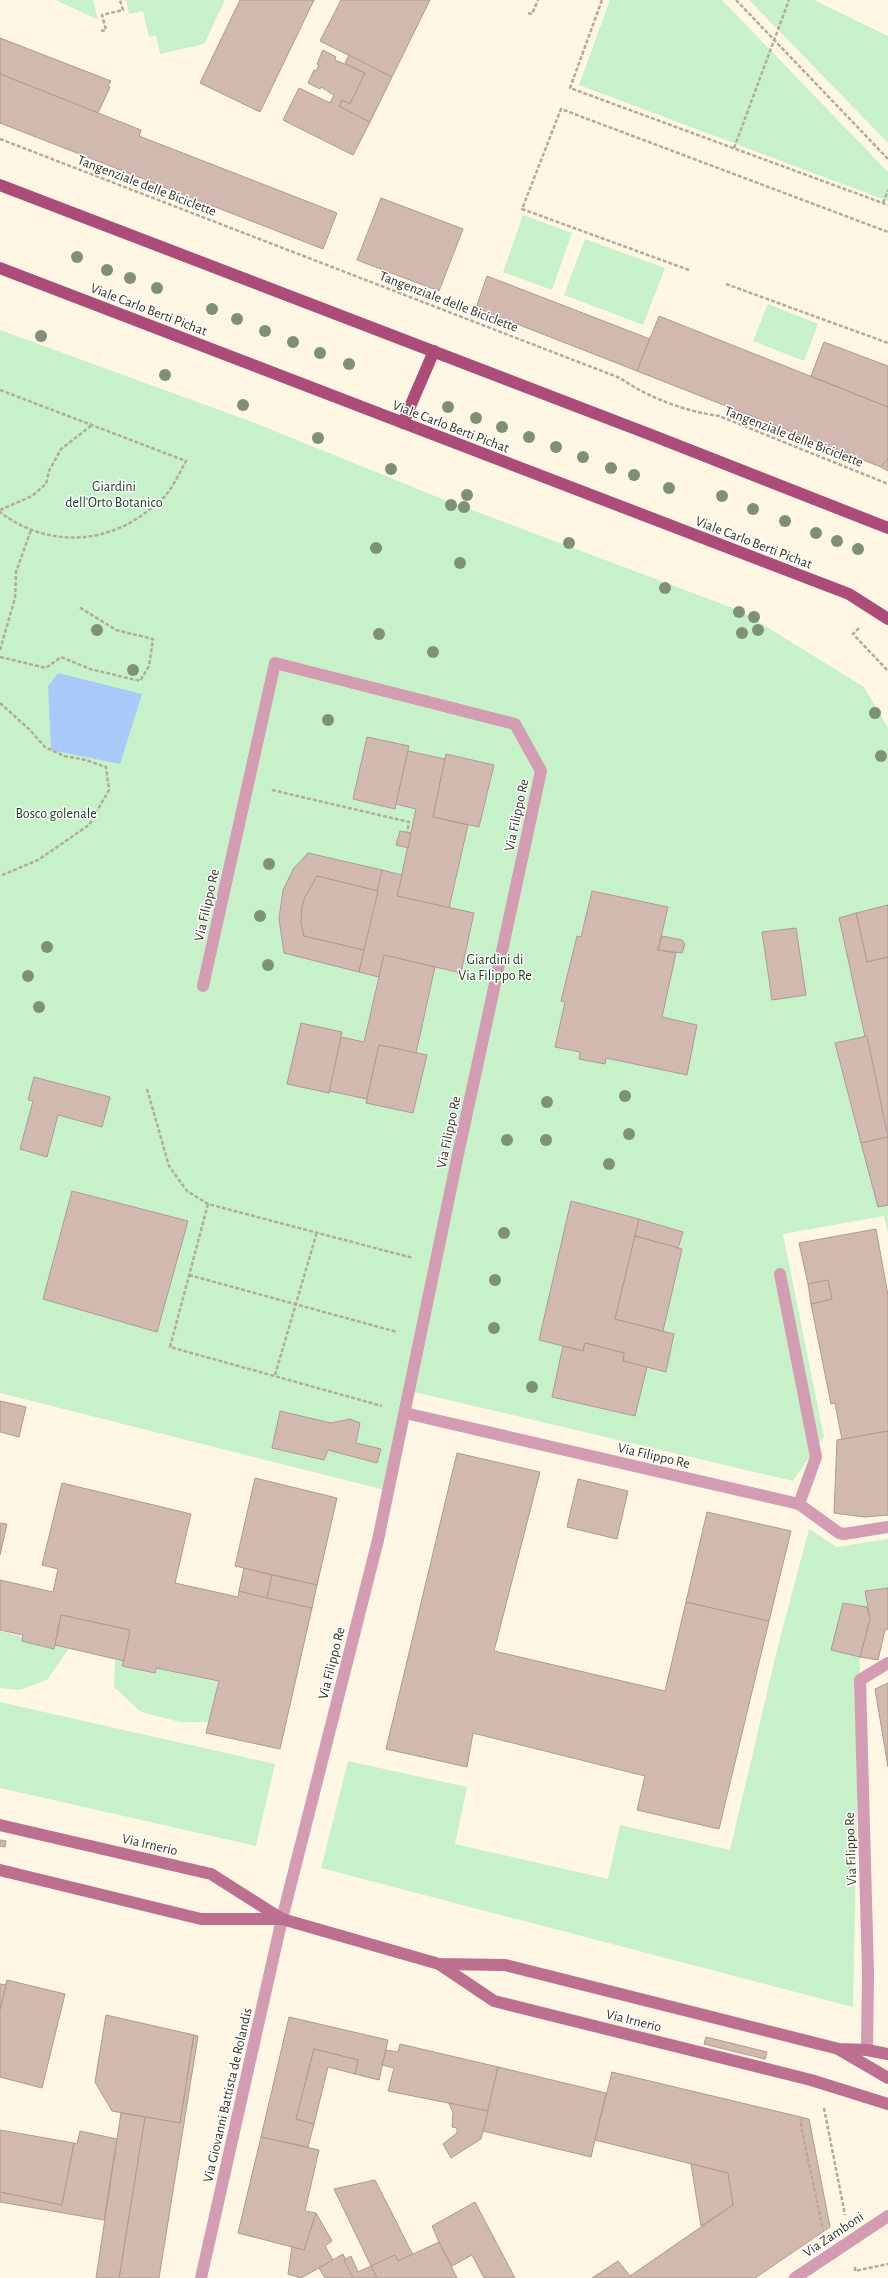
<svg xmlns="http://www.w3.org/2000/svg" width="888" height="2278" font-family="'Alegreya Sans',sans-serif">
  <style>
    .green { fill: #c7f2c9 }
    .water { fill: #a8c9f9 }
    .building { fill: #d2b9b0; stroke: #b09890 }
    .lines { fill: none; stroke-linecap: round; stroke-linejoin: round }
    .path { stroke: #b2ab9c; stroke-width: 2.5; stroke-dasharray: 4 2; stroke-linecap: butt }
    .lane { stroke: #d39cb2; stroke-width: 12 }
    .street { stroke: #d39cb2; stroke-width: 12 }
    .secondary { stroke: #bd6f90; stroke-width: 12 }
    .primary { stroke: #ab4d78; stroke-width: 12 }
    .tree { fill: #7e9075 }
    .labels { text-anchor: middle; stroke-width: 3; stroke-linejoin: round; paint-order: stroke }
    .street-label { font-size: 14px; fill: #343027; stroke: #fff }
    .park-label { font-size: 14px; fill: #143d1a; stroke: #fff }
  </style>
  <rect width="100%" height="100%" fill="#fff6e4"/>
  <g class="green">
    <polygon points="56,0 93,0 98,20"/>
    <polygon points="126,0 225,0 204,44 160,54 156,35 149,37 143,11 129,14"/>
    <polygon points="610,0 722,0 888,172 888,201 579,85"/>
    <polygon points="749,0 814,0 888,36 888,143"/>
    <polygon points="523,215 572,233 552,290 503,272"/>
    <polygon points="585,239 665,268 643,325 564,295"/>
    <polygon points="768,304 818,324 804,361 753,341"/>
    <polygon points="0,330 255,423 435,496 741,611 864,687 888,728 888,1233 884,1216 783,1234 824,1437 793,1481 410,1391 389,1491 0,1393"/>
    <polygon points="809,1529 837,1547 888,1539 888,1588 865,1591 867,1607 843,1604 860,1657 853,2007 321,1868 348,1761 467,1787 455,1844 608,1879 620,1825 730,1850 778,1646"/>
    <polygon points="0,1631 69,1648 47,1680 20,1690 0,1688"/>
    <polygon points="115,1660 219,1681 209,1722 180,1722 141,1712 114,1687"/>
    <polygon points="0,1702 275,1764 256,1846 0,1788"/>
  </g>
  <polygon class="water" points="58,673 142,694 120,764 51,750 48,686"/>
  <g class="building">
    <polygon points="240,0 314,0 260,112 200,83"/>
    <polygon points="341,0 430,0 392,77 320,41"/>
    <polygon points="0,38 111,81 108,86 110,87 98,113 0,74"/>
    <polygon points="323,50 336,57 335,60 365,73 350,104 342,100 339,106 370,122 353,155 283,120 299,88 330,103 334,95 321,87 320,89 308,83 314,70 316,71 319,65 317,64"/>
    <polygon points="349,55 392,77 370,122 339,106 342,100 350,104 365,73 345,63"/>
    <polygon points="0,74 141,130 139,136 337,213 323,249 0,123"/>
    <polygon points="381,198 463,229 439,291 357,260"/>
    <polygon points="487,276 650,339 637,371 476,308"/>
    <polygon points="659,316 888,407 888,458 881,467 637,371"/>
    <polygon points="824,342 888,366 888,407 811,376"/>
    <polygon points="888,458 888,471 881,467"/>
    <polygon points="367,737 409,746 395,809 353,799"/>
    <polygon points="408,751 445,759 433,817 468,825 449,908 397,896 416,809 396,804"/>
    <polygon points="446,754 494,765 479,827 433,817"/>
    <polygon points="400,831 411,833 408,848 396,845"/>
    <polygon points="308,853 382,870 378,891 317,876 305,897 302,907 301,923 304,936 364,950 359,972 284,953 279,919 283,890 294,868"/>
    <polygon points="382,870 402,875 397,896 474,913 461,973 384,955 379,977 359,972"/>
    <polygon points="317,876 378,891 364,950 304,936 301,923 302,907 305,897"/>
    <polygon points="592,891 668,907 658,950 676,953 662,1017 697,1025 687,1075 606,1058 605,1064 579,1059 580,1052 555,1047 565,1002 561,1001 577,936 581,937"/>
    <polygon points="888,905 888,957 867,962 856,913"/>
    <polygon points="856,913 867,962 888,957 888,1132 886,1132 839,918"/>
    <polygon points="796,928 806,995 772,1000 762,932"/>
    <polygon points="662,936 682,940 685,944 682,953 658,950"/>
    <polygon points="384,955 435,967 416,1053 379,1045 367,1099 329,1091 341,1037 364,1042"/>
    <polygon points="301,1023 342,1032 329,1093 287,1084"/>
    <polygon points="867,1036 888,1137 861,1143 835,1043"/>
    <polygon points="379,1045 427,1055 413,1113 366,1103"/>
    <polygon points="34,1077 110,1097 102,1127 58,1115 47,1157 20,1149 33,1101 28,1100"/>
    <polygon points="888,1137 888,1205 878,1207 861,1143"/>
    <polygon points="72,1191 188,1221 157,1332 43,1299"/>
    <polygon points="571,1201 639,1219 615,1319 674,1334 666,1372 623,1361 624,1353 585,1343 583,1351 539,1340"/>
    <polygon points="639,1219 683,1232 678,1248 635,1236"/>
    <polygon points="876,1229 888,1295 888,1431 842,1440 835,1403 831,1404 811,1304 832,1299 828,1280 808,1284 799,1243"/>
    <polygon points="635,1236 682,1249 663,1331 615,1319"/>
    <polygon points="828,1280 832,1299 811,1304 808,1284"/>
    <polygon points="585,1343 624,1353 623,1361 647,1367 635,1416 552,1397 563,1346 583,1351"/>
    <polygon points="0,1401 26,1407 19,1437 0,1432"/>
    <polygon points="280,1411 331,1423 350,1419 360,1423 356,1443 381,1449 377,1463 328,1450 324,1460 272,1448"/>
    <polygon points="888,1431 888,1515 864,1517 834,1513 837,1440"/>
    <polygon points="457,1453 540,1472 494,1651 665,1691 686,1602 769,1621 719,1829 637,1810 645,1776 473,1733 467,1767 386,1749"/>
    <polygon points="255,1478 337,1498 317,1585 235,1566"/>
    <polygon points="578,1479 628,1491 617,1539 567,1527"/>
    <polygon points="62,1483 191,1514 175,1583 238,1597 239,1591 312,1608 280,1749 206,1733 219,1681 156,1668 155,1673 122,1666 130,1630 61,1615 54,1649 22,1641 23,1635 0,1630 0,1580 53,1592 58,1569 42,1565"/>
    <polygon points="707,1512 791,1531 769,1621 686,1602"/>
    <polygon points="0,1523 7,1524 0,1555"/>
    <polygon points="244,1568 272,1575 267,1598 239,1591"/>
    <polygon points="272,1575 317,1585 312,1608 267,1598"/>
    <polygon points="888,1588 888,1629 885,1630 878,1660 860,1657 870,1619 865,1591"/>
    <polygon points="843,1603 867,1607 870,1619 860,1657 831,1650"/>
    <polygon points="61,1615 130,1630 124,1661 55,1645"/>
    <polygon points="888,1683 888,1767 875,1689"/>
    <polygon points="0,1840 6,1841 5,1847 0,1846"/>
    <polygon points="7,1980 65,1994 42,2088 0,2077 0,2010"/>
    <polygon points="0,1984 6,1985 0,2010"/>
    <polygon points="106,2015 194,2035 180,2123 112,2111 95,2082"/>
    <polygon points="289,2017 388,2040 379,2080 355,2074 358,2060 314,2049 296,2119 314,2124 308,2147 261,2137"/>
    <polygon points="194,2035 198,2036 159,2278 119,2278 145,2117 180,2123"/>
    <polygon points="706,2037 767,2052 765,2059 704,2044"/>
    <polygon points="400,2044 498,2067 488,2111 388,2091 394,2068 382,2065 386,2050 398,2052"/>
    <polygon points="314,2049 358,2060 355,2074 328,2067 314,2124 296,2119"/>
    <polygon points="498,2067 606,2093 591,2157 483,2131"/>
    <polygon points="612,2072 809,2119 830,2227 755,2278 592,2278 618,2261 630,2276 733,2205 728,2173 595,2140"/>
    <polygon points="449,2103 488,2111 481,2139 451,2158 443,2144 457,2133 457,2128 452,2127 453,2113"/>
    <polygon points="121,2113 145,2117 119,2278 96,2278"/>
    <polygon points="0,2130 74,2143 62,2205 0,2192"/>
    <polygon points="80,2131 117,2139 104,2220 0,2202 0,2192 62,2205 74,2143 77,2144"/>
    <polygon points="261,2137 319,2150 305,2211 316,2213 304,2250 238,2233"/>
    <polygon points="691,2164 728,2173 733,2205 701,2226"/>
    <polygon points="375,2180 413,2255 398,2261 395,2255 371,2266 334,2189"/>
    <polygon points="475,2202 515,2278 484,2278 472,2255 452,2266 439,2242 432,2226"/>
    <polygon points="316,2213 332,2241 325,2246 333,2260 301,2278 288,2274 292,2247 304,2250"/>
    <polygon points="439,2242 457,2278 377,2278 371,2266 395,2255 398,2261"/>
    <polygon points="343,2254 353,2278 325,2278 319,2268"/>
    <polygon points="351,2256 358,2272 371,2266 377,2278 353,2278 344,2260"/>
  </g>
  <g class="lines">
    <g class="path">
      <polyline points="602,0 570,88 888,205"/>
      <polyline points="736,0 888,159"/>
      <polyline points="528,13 532,14 538,0"/>
      <polyline points="101,31 106,30 102,15 123,10 120,0"/>
      <path d="M0,139L620,378C649,398 684,411 719,416L888,484"/>
      <polyline points="734,148 789,0"/>
      <polyline points="883,203 888,190"/>
      <polyline points="689,270 522,209 561,109 888,232"/>
      <polyline points="726,284 888,343"/>
      <path d="M0,390L186,461C180,472 174,485 166,495C162,500 155,505 150,509C106,546 45,547 0,512"/>
      <polyline points="0,510 32,496 46,484 49,471 61,449 92,425"/>
      <polyline points="859,628 853,634 888,671"/>
      <polyline points="0,650 15,598 16,572 31,530"/>
      <polyline points="0,657 46,668 61,657 90,669 140,681 149,666 153,639 116,630 79,607"/>
      <polyline points="0,703 30,730 45,747 64,756 86,760 106,767 109,790 89,825 38,860 0,876"/>
      <polyline points="272,790 409,822 407,833"/>
      <polyline points="147,1089 169,1166 187,1191 208,1204 413,1258"/>
      <polyline points="208,1204 170,1347 382,1406"/>
      <polyline points="189,1275 397,1332"/>
      <polyline points="275,1375 317,1232"/>
      <polyline points="824,2108 845,2215"/>
      <polyline points="802,2117 801,2126 823,2230"/>
      <polyline points="855,2267 855,2271 888,2264"/>
    </g>
    <g class="lane">
      <polyline points="203,986 275,663 515,724 541,771 457,1159 378,1540"/>
      <polyline points="780,1274 816,1457 799,1504"/>
      <polyline points="405,1413 799,1504 839,1533 844,1534 888,1527"/>
      <polyline points="867,2050 868,1973 860,1680 888,1663"/>
    </g>
    <g class="street">
      <polyline points="201,2278 282,1919 378,1540"/>
      <polyline points="795,2278 888,2216"/>
    </g>
    <g class="secondary">
      <polyline points="0,1825 211,1874 282,1919"/>
      <polyline points="0,1870 201,1919 282,1919 439,1964 505,1965 839,2049 867,2050 888,2054"/>
      <polyline points="439,1964 494,2001 811,2080 888,2104"/>
      <polyline points="840,2050 888,2078"/>
    </g>
    <g class="primary">
      <polyline points="0,185 654,436 888,528"/>
      <polyline points="0,268 849,594 888,619"/>
      <polyline points="403,423 434,351"/>
    </g>
  </g>
  <g class="tree">
    <circle cx="77" cy="257" r="6"/>
    <circle cx="107" cy="270" r="6"/>
    <circle cx="130" cy="278" r="6"/>
    <circle cx="157" cy="288" r="6"/>
    <circle cx="212" cy="309" r="6"/>
    <circle cx="237" cy="319" r="6"/>
    <circle cx="265" cy="331" r="6"/>
    <circle cx="41" cy="336" r="6"/>
    <circle cx="293" cy="342" r="6"/>
    <circle cx="320" cy="353" r="6"/>
    <circle cx="349" cy="364" r="6"/>
    <circle cx="165" cy="375" r="6"/>
    <circle cx="243" cy="405" r="6"/>
    <circle cx="448" cy="407" r="6"/>
    <circle cx="476" cy="418" r="6"/>
    <circle cx="502" cy="427" r="6"/>
    <circle cx="529" cy="437" r="6"/>
    <circle cx="318" cy="438" r="6"/>
    <circle cx="556" cy="447" r="6"/>
    <circle cx="583" cy="457" r="6"/>
    <circle cx="611" cy="468" r="6"/>
    <circle cx="391" cy="469" r="6"/>
    <circle cx="634" cy="475" r="6"/>
    <circle cx="669" cy="488" r="6"/>
    <circle cx="467" cy="495" r="6"/>
    <circle cx="722" cy="496" r="6"/>
    <circle cx="451" cy="505" r="6"/>
    <circle cx="464" cy="507" r="6"/>
    <circle cx="753" cy="509" r="6"/>
    <circle cx="785" cy="521" r="6"/>
    <circle cx="816" cy="533" r="6"/>
    <circle cx="837" cy="541" r="6"/>
    <circle cx="569" cy="543" r="6"/>
    <circle cx="376" cy="548" r="6"/>
    <circle cx="858" cy="549" r="6"/>
    <circle cx="460" cy="563" r="6"/>
    <circle cx="665" cy="588" r="6"/>
    <circle cx="739" cy="612" r="6"/>
    <circle cx="754" cy="617" r="6"/>
    <circle cx="97" cy="630" r="6"/>
    <circle cx="758" cy="630" r="6"/>
    <circle cx="742" cy="633" r="6"/>
    <circle cx="379" cy="634" r="6"/>
    <circle cx="433" cy="652" r="6"/>
    <circle cx="133" cy="670" r="6"/>
    <circle cx="875" cy="713" r="6"/>
    <circle cx="328" cy="720" r="6"/>
    <circle cx="881" cy="756" r="6"/>
    <circle cx="269" cy="864" r="6"/>
    <circle cx="260" cy="916" r="6"/>
    <circle cx="47" cy="947" r="6"/>
    <circle cx="268" cy="965" r="6"/>
    <circle cx="28" cy="976" r="6"/>
    <circle cx="39" cy="1007" r="6"/>
    <circle cx="625" cy="1096" r="6"/>
    <circle cx="547" cy="1102" r="6"/>
    <circle cx="629" cy="1134" r="6"/>
    <circle cx="507" cy="1140" r="6"/>
    <circle cx="546" cy="1140" r="6"/>
    <circle cx="609" cy="1164" r="6"/>
    <circle cx="504" cy="1233" r="6"/>
    <circle cx="495" cy="1280" r="6"/>
    <circle cx="494" cy="1328" r="6"/>
    <circle cx="532" cy="1387" r="6"/>
  </g>
  <g class="labels">
    <g class="street-label">
      <text transform="translate(147 185) rotate(21)" y="5">Tangenziale delle Biciclette</text>
      <text transform="translate(449 301) rotate(21)" y="5">Tangenziale delle Biciclette</text>
      <text transform="translate(149 309) rotate(21)" y="5">Viale Carlo Berti Pichat</text>
      <text transform="translate(451 426) rotate(21)" y="5">Viale Carlo Berti Pichat</text>
      <text transform="translate(794 436) rotate(21)" y="5">Tangenziale delle Biciclette</text>
      <text transform="translate(754 542) rotate(21)" y="5">Viale Carlo Berti Pichat</text>
      <text transform="translate(516 815) rotate(-78)" y="5">Via Filippo Re</text>
      <text transform="translate(206 905) rotate(-77)" y="5">Via Filippo Re</text>
      <text transform="translate(448 1132) rotate(-78)" y="5">Via Filippo Re</text>
      <text transform="translate(654 1455) rotate(13)" y="5">Via Filippo Re</text>
      <text transform="translate(331 1663) rotate(-76)" y="5">Via Filippo Re</text>
      <text transform="translate(150 1844) rotate(13)" y="5">Via Irnerio</text>
      <text transform="translate(850 1849) rotate(-92)" y="5">Via Filippo Re</text>
      <text transform="translate(634 2020) rotate(14)" y="5">Via Irnerio</text>
      <text transform="translate(227 2095) rotate(-77)" y="5">Via Giovanni Battista de Rolandis</text>
      <text transform="translate(833 2234) rotate(-34)" y="5">Via Zamboni</text>
    </g>
    <g class="park-label">
      <text x="114" y="491">Giardini<tspan x="114" dy="16">dell'Orto Botanico</tspan></text>
      <text x="56" y="818">Bosco golenale</text>
      <text x="495" y="964">Giardini di<tspan x="495" dy="16">Via Filippo Re</tspan></text>
    </g>
  </g>
</svg>
